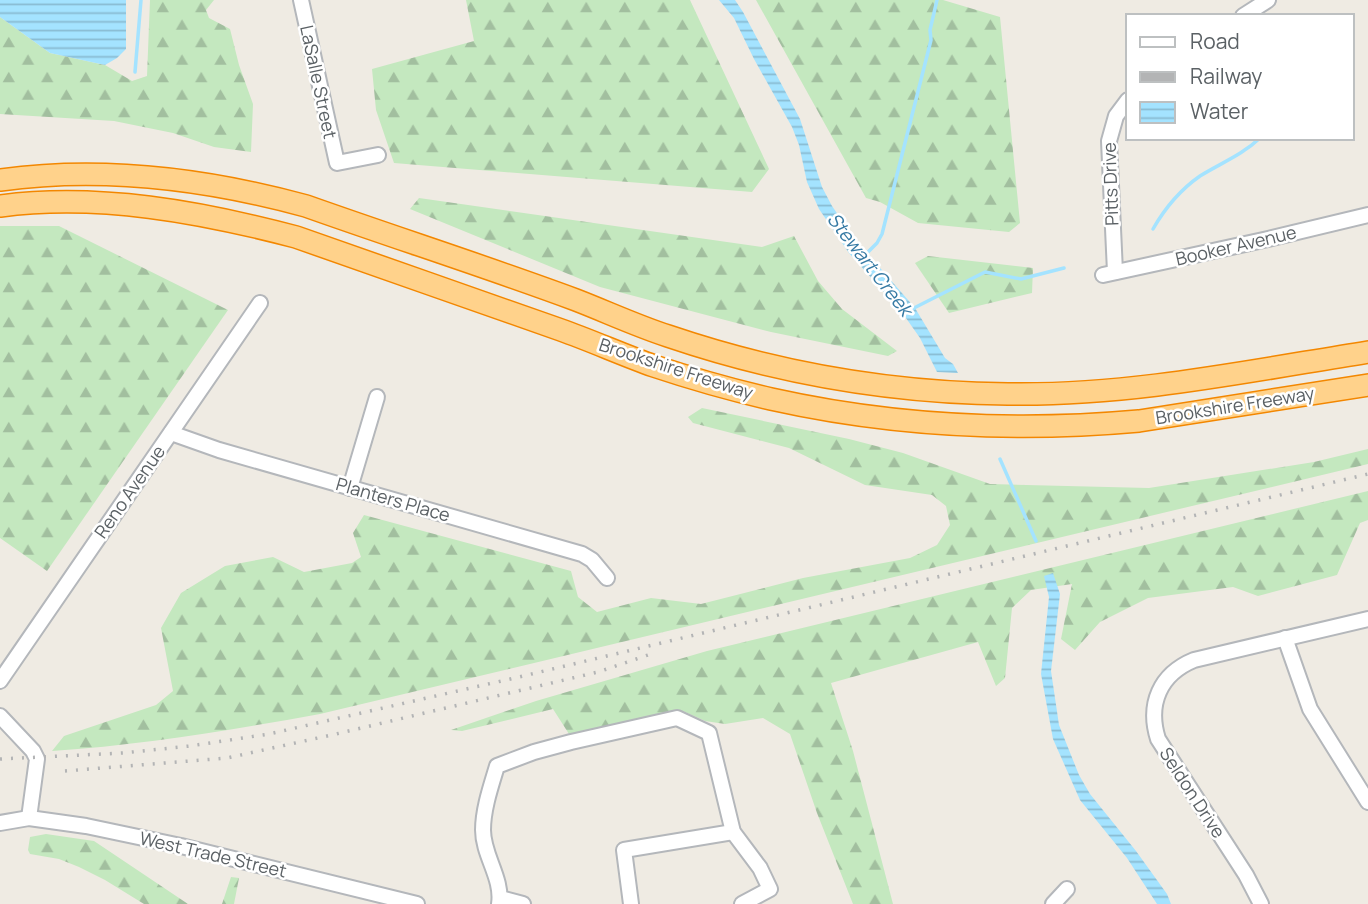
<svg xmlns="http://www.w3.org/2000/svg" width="1368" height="904" font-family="Manrope,sans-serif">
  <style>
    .forest { fill: url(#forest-firs) }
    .water { fill: url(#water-rules) }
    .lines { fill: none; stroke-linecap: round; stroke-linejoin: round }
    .stream { stroke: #a4e3ff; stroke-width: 3.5 }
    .minor-casing { stroke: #b4b7bb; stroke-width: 18 }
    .highway-casing { stroke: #f38700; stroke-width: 24 }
    .minor { stroke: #fff; stroke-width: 14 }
    .highway { stroke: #ffd28b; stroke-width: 21 }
    .rail { stroke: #b3b4b5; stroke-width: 3.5; stroke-dasharray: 2 9; stroke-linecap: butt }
    .labels { text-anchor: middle; stroke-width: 5; stroke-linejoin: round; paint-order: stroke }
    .street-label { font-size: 18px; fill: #5b6165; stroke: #fff }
    .water-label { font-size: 19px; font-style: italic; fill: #367aa4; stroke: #fff }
  </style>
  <defs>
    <pattern id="forest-firs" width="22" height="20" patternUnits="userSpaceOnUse" patternTransform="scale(1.75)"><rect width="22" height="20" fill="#c4e8bf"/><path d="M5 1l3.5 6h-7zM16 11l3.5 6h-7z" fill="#a2bf9f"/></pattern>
    <pattern id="water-rules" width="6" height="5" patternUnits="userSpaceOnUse" patternTransform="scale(1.75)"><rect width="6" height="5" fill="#a4e3ff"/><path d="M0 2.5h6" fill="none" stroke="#89bbd2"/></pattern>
  </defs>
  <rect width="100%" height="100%" fill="#efebe3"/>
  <g class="forest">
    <polygon points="150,0 214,0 206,10 209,18 230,29 239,65 253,104 251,152 214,147 173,133 114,121 0,114 0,17 50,53 105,65 132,81 147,76"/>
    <polygon points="466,0 690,0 769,169 752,192 394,163 376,110 372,69 474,41"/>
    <polygon points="756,0 943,0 1000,17 1020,223 1009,232 918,223 880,202 866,198"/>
    <polygon points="419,198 762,247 794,236 818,281 842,309 897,351 888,356 771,332 600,287 410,209"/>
    <polygon points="0,226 59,226 228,310 47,571 0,538"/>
    <polygon points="928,256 1033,268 1032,293 949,313 915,263"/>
    <path d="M702,408L849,439L903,453L990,484L1149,488L1314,462L1368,449V464L320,714C231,730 143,745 52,751L64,736L156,705L173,691L161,628L181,593L225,566L273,557L304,572L352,563L361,557L353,533L364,515L571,571L578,597L597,612L651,598L701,604L803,578L910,558L937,545L950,525L946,506L932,495L865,485L789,448L693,423L688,417Z"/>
    <polygon points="1368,491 1368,520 1360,523 1337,575 1258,596 1233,587 1148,598 1100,622 1075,650 1061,639 1072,584 1031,590 1012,608 1005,678 996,686 978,642 831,683 853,751 893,904 853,904 817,813 790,734 763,718 725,724 705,721 683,711 569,734 553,709 462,731 451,730 536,701 707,651"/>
    <polygon points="46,834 94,841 188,904 144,904 105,880 79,867 59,859 30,854 28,850 30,837"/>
    <polygon points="231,877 239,878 234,904 222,904"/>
  </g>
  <g class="water">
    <polygon points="0,0 126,0 126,49 117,58 105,65 50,53 0,17"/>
    <polygon points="719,0 735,0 743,12 800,119 822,187 832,206 854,238 915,308 945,358 953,364 958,373 937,372 920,338 901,311 849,253 819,209 807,182 799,145 792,127 754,59 734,18"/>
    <polygon points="1053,573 1060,594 1051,671 1059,725 1079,775 1090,794 1136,851 1167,894 1171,904 1157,904 1127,858 1080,800 1053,739 1041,674 1049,597 1044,576"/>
  </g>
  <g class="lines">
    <g class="stream">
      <polyline points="135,72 141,0"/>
      <path d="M1153,229C1165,208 1180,190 1200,176C1221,163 1242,155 1260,138"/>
      <polyline points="866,254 877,243 882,234 931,40 930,30 937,0"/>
      <polyline points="912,309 985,272 1021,279 1064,268"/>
      <polyline points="1000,459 1036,541"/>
    </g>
    <g class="minor-casing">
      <g id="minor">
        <polyline points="301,0 337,163 378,155"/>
        <polyline points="1243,16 1268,0"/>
        <polyline points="1115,272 1109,141 1116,116 1128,100"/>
        <polyline points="1103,275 1268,239 1368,215"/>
        <polyline points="171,433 219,450 582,554 592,560 607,578"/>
        <polyline points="350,488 377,397"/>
        <polyline points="1285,638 1310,709 1368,802"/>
        <polyline points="0,681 260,303"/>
        <polyline points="0,716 33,751 37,759 29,818"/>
        <polyline points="0,823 29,818 86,826 181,846 417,904"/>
        <polyline points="500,898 523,904"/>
        <path d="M499,904C503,878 483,856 483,830C483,809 491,786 497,766L534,752L571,742L677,718L709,733L733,832L760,868L770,889L742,904"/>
        <polyline points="631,904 624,850 733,832"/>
        <polyline points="1053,904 1067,889"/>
        <path d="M1261,904L1246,875L1158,739C1147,704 1160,674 1194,660L1368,619"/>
      </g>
    </g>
    <g class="highway-casing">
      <g id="highway">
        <path d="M0,180C102,166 207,179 306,206C396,238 487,267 576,300C607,312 637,326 668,336C777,373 893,393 1008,394C1129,396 1249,371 1368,352"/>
        <path d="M0,206C99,193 201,212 296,237C384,268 473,299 561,330C592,341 623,355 654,366C693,379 732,390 771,399C892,426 1016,432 1139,421L1368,385"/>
      </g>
    </g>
    <use href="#minor" class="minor"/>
    <use href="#highway" class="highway"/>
    <g class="rail">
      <polyline points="0,759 123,753 190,746 269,734 519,677 1368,474"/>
      <polyline points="65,771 227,758 336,734 598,672 651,654"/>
    </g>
  </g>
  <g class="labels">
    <g class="street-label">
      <text transform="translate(318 82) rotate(78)" y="6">LaSalle Street</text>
      <text transform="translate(1111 184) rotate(-92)" y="6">Pitts Drive</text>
      <text transform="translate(1236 246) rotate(-13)" y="6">Booker Avenue</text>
      <text transform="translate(676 369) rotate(18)" y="6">Brookshire Freeway</text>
      <text transform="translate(1235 406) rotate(-9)" y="6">Brookshire Freeway</text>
      <text transform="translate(130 492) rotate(-55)" y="6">Reno Avenue</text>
      <text transform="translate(393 500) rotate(16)" y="6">Planters Place</text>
      <text transform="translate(1192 793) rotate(57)" y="6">Seldon Drive</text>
      <text transform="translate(213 855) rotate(13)" y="6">West Trade Street</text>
    </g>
    <g class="water-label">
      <text transform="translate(870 264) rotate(52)" y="7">Stewart Creek</text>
    </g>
  </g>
  <rect x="1126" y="14" width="228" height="126" fill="#ffffff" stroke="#bdc0c1" stroke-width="2"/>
  <rect x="1140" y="37" width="35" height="10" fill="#ffffff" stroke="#bdc0c1" stroke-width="2"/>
  <text x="1190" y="49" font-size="21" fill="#5b6165">Road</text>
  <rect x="1140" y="72" width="35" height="10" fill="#b3b4b5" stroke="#bdc0c1" stroke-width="2"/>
  <text x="1190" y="84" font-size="21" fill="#5b6165">Railway</text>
  <rect x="1140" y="102" width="35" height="21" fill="url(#water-rules)" stroke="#bdc0c1" stroke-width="2"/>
  <text x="1190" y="119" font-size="21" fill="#5b6165">Water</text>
</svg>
